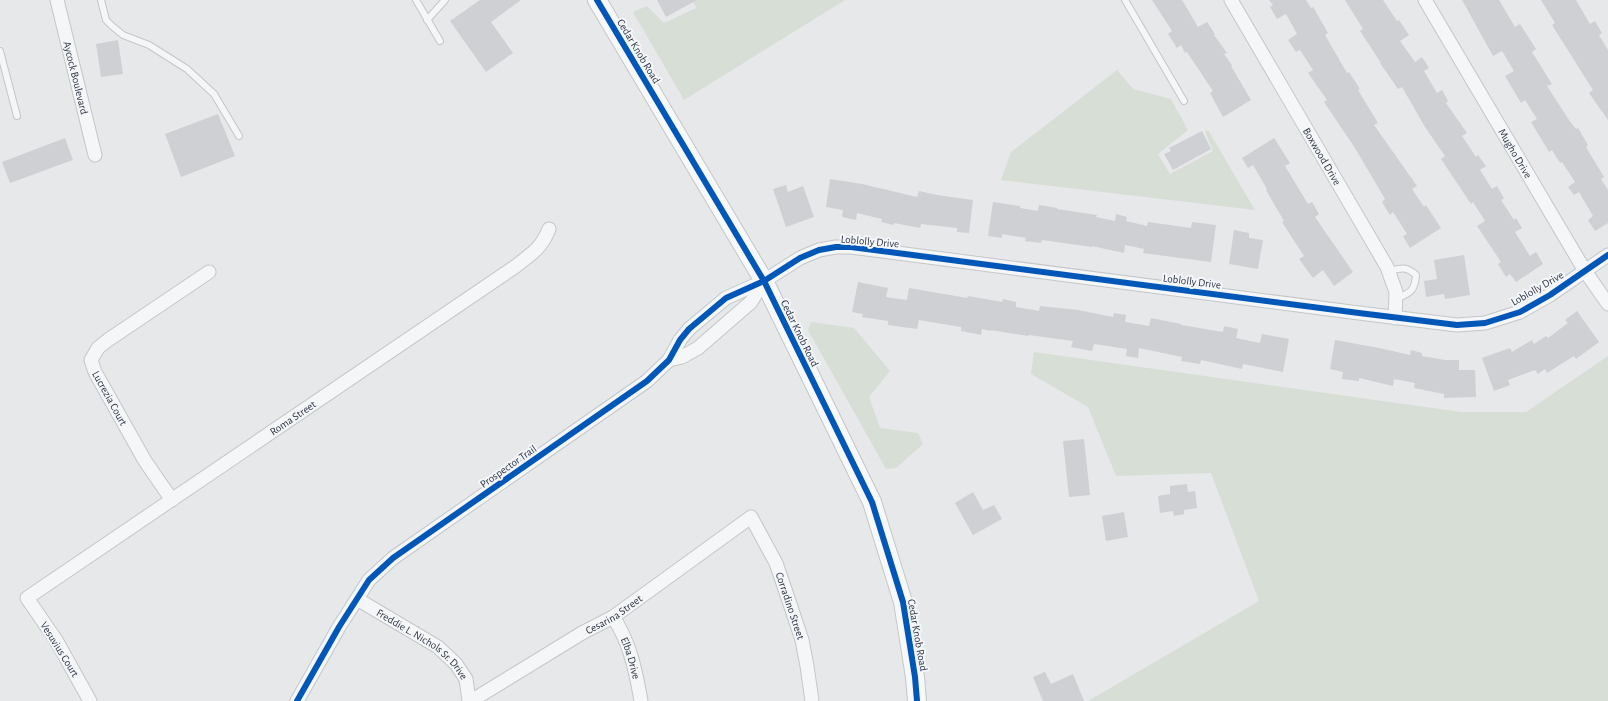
<svg xmlns="http://www.w3.org/2000/svg" width="1608" height="701" font-family="'Alegreya Sans',sans-serif">
  <style>
    .green { fill: #d6ded6 }
    .building { fill: #ced0d3 }
    .lines { fill: none; stroke-linecap: round; stroke-linejoin: round }
    .lane-casing { stroke: #c4c6c8; stroke-width: 8 }
    .street-casing { stroke: #c4c6c8; stroke-width: 15 }
    .secondary-casing { stroke: #c4c6c8; stroke-width: 20 }
    .lane { stroke: #f5f6f7; stroke-width: 6 }
    .street { stroke: #f5f6f7; stroke-width: 13 }
    .secondary { stroke: #f8f8f8; stroke-width: 18 }
    .cycleway-casing { stroke: #f4f6f9; stroke-width: 8 }
    .cycleway { stroke: #0057b8; stroke-width: 6 }
    .labels { text-anchor: middle; stroke-width: 4; stroke-linejoin: round; paint-order: stroke }
    .street-label { font-size: 11px; fill: #2b3445; stroke: #f4f6f9 }
  </style>
  <rect width="100%" height="100%" fill="#e6e8ea"/>
  <g class="green">
    <polygon points="692,0 845,0 684,100 633,12 647,6 664,23 696,8"/>
    <polygon points="1117,70 1133,89 1171,99 1188,130 1158,154 1170,174 1213,151 1205,131 1208,130 1255,210 1001,180 1011,152"/>
    <polygon points="811,322 854,328 890,371 869,397 880,428 918,433 923,444 896,468 886,469 808,330"/>
    <polygon points="1034,352 1461,412 1526,412 1608,356 1608,701 1088,701 1259,601 1211,473 1116,476 1088,407 1031,374"/>
  </g>
  <g class="building">
    <polygon points="480,0 521,0 491,22 513,53 486,72 450,21"/>
    <polygon points="657,0 697,0 666,17"/>
    <polygon points="1152,0 1182,0 1198,27 1207,22 1215,34 1214,35 1227,53 1224,54 1232,65 1231,66 1251,100 1223,117 1210,93 1213,91 1187,52 1185,53 1181,45 1177,48 1168,34 1172,31"/>
    <polygon points="1269,0 1306,0 1311,8 1313,7 1328,33 1325,35 1347,73 1349,72 1360,89 1358,90 1378,123 1374,125 1417,186 1412,189 1424,207 1426,205 1441,228 1410,248 1403,236 1407,234 1393,212 1390,215 1382,202 1385,199 1355,148 1324,102 1327,100 1308,73 1313,70 1300,50 1296,52 1288,40 1297,34 1286,14 1277,19 1270,7 1273,5"/>
    <polygon points="1345,0 1383,0 1397,21 1399,20 1409,35 1400,41 1415,62 1422,57 1429,68 1424,71 1437,93 1442,90 1448,101 1446,103 1467,133 1462,136 1476,157 1478,155 1486,166 1480,170 1492,189 1497,186 1504,198 1501,200 1514,220 1516,218 1522,228 1515,232 1530,256 1536,252 1543,264 1516,282 1510,274 1506,277 1498,264 1501,262 1477,226 1485,221 1473,202 1471,204 1441,159 1445,156 1425,127 1402,87 1398,89 1380,63 1381,63 1360,31 1363,29"/>
    <polygon points="1462,0 1499,0 1515,27 1520,24 1536,49 1532,52 1552,84 1547,86 1571,123 1576,129 1578,128 1588,145 1586,147 1604,177 1601,179 1608,190 1608,223 1595,231 1588,220 1593,216 1579,192 1574,195 1568,187 1575,182 1562,162 1560,163 1552,150 1549,152 1531,122 1537,119 1525,100 1521,103 1505,76 1514,71 1502,51 1493,56"/>
    <polygon points="1541,0 1576,0 1590,24 1595,21 1602,33 1599,35 1608,50 1608,120 1589,93 1593,90 1552,25 1555,23"/>
    <polygon points="118,40 123,74 101,77 96,44"/>
    <polygon points="218,114 235,156 181,177 165,134"/>
    <polygon points="1202,131 1211,149 1173,170 1164,154 1171,151 1169,148"/>
    <polygon points="65,138 73,160 10,183 2,162"/>
    <polygon points="1274,138 1290,163 1285,166 1308,204 1312,202 1319,214 1315,217 1353,272 1334,286 1323,270 1313,278 1299,259 1304,256 1282,222 1284,221 1266,190 1267,189 1253,165 1248,168 1242,158"/>
    <polygon points="830,179 862,184 917,197 919,191 937,195 973,200 969,233 957,232 957,228 921,224 920,228 894,223 893,225 881,222 882,219 857,213 856,220 842,217 843,210 826,207"/>
    <polygon points="786,185 788,192 803,186 814,217 786,227 773,189"/>
    <polygon points="993,202 1020,206 1020,208 1038,211 1039,205 1057,208 1057,209 1097,215 1096,217 1115,221 1116,214 1127,217 1126,221 1147,226 1148,222 1191,228 1192,222 1216,225 1211,262 1143,253 1144,249 1125,245 1124,253 1092,246 1092,247 1042,240 1041,243 1025,241 1026,238 1002,234 1002,238 988,236"/>
    <polygon points="1234,230 1249,233 1249,238 1263,240 1258,269 1229,264"/>
    <polygon points="1464,255 1470,295 1445,299 1444,294 1426,297 1424,281 1437,279 1434,260"/>
    <polygon points="858,282 888,288 886,297 907,300 909,288 967,298 968,296 1002,302 1003,299 1016,302 1016,307 1039,311 1040,306 1078,310 1113,317 1114,313 1126,315 1125,322 1149,326 1151,318 1181,324 1181,325 1223,332 1224,326 1238,329 1236,338 1260,343 1262,334 1289,339 1283,372 1243,364 1242,369 1201,360 1200,364 1181,361 1182,357 1139,348 1138,358 1126,356 1127,349 1094,344 1092,351 1071,347 1073,341 1029,335 1028,336 991,330 991,331 982,329 981,335 961,331 961,327 919,320 917,329 888,325 888,321 862,317 863,314 852,312"/>
    <polygon points="1577,311 1599,342 1576,359 1574,356 1547,373 1545,369 1538,374 1535,370 1508,380 1510,385 1494,391 1482,358 1510,348 1512,352 1532,340 1534,344 1546,336 1548,338 1568,323 1565,320"/>
    <polygon points="1335,340 1379,348 1410,355 1411,350 1422,353 1422,356 1445,360 1459,360 1459,370 1475,370 1476,397 1444,398 1444,394 1414,388 1415,383 1394,379 1393,386 1359,378 1359,381 1342,379 1343,372 1330,369"/>
    <polygon points="1084,439 1090,495 1069,497 1063,441"/>
    <polygon points="1187,484 1188,492 1195,491 1197,508 1184,510 1184,514 1174,516 1173,511 1160,513 1158,496 1170,494 1170,486"/>
    <polygon points="973,492 983,510 994,505 1002,519 973,535 955,503"/>
    <polygon points="1124,512 1128,537 1106,541 1102,516"/>
    <polygon points="1045,672 1051,684 1073,674 1084,701 1043,701 1033,677"/>
  </g>
  <g class="lines">
    <g class="lane-casing">
      <g id="lane">
        <polyline points="101,0 106,20 112,26 123,35 149,45 187,69 214,94 239,136"/>
        <polyline points="416,0 440,41"/>
        <polyline points="1125,0 1184,101"/>
        <polyline points="427,20 445,0"/>
        <polyline points="0,51 17,116"/>
        <path d="M1389,271C1401,268 1406,266 1416,275C1415,291 1410,293 1396,299"/>
      </g>
    </g>
    <g class="street-casing">
      <g id="street">
        <path id="s1" d="M57,0L95,155"/>
        <path id="s2" d="M1231,0L1387,267L1396,292L1395,318"/>
        <path id="s3" d="M1425,0L1585,271L1608,304"/>
        <polyline points="669,360 682,357 698,348 751,302 764,281"/>
        <polyline points="172,500 145,461 95,372 91,360 98,348 108,340 209,272"/>
        <path id="s4" d="M357,599L438,647L456,664L466,679L469,701"/>
        <path id="s5" d="M613,617C630,642 636,672 641,701"/>
        <path id="s6" d="M90,701L56,640L27,598L516,266C532,253 541,249 549,229"/>
        <polyline points="297,701 339,627 369,580 393,558 647,381 669,360 680,340 689,329 726,298 764,281 800,258 819,250 836,247 851,247 1359,313 1457,325 1485,323 1520,312 1550,295 1608,255"/>
        <path id="s7" d="M471,701L582,633L613,617L751,517L776,563L789,601L802,640L807,666L812,701"/>
      </g>
    </g>
    <g class="secondary-casing">
      <polyline id="secondary" points="597,0 764,281 872,502 903,602 915,677 917,701"/>
    </g>
    <use href="#lane" class="lane"/>
    <use href="#street" class="street"/>
    <use href="#secondary" class="secondary"/>
    <g class="cycleway-casing">
      <g id="cycleway">
        <polyline points="597,0 764,281 872,502 903,602 915,677 917,701"/>
        <polyline points="297,701 339,627 369,580 393,558 647,381 669,360 680,340 689,329 726,298 764,281 800,258 819,250 836,247 851,247 1359,313 1457,325 1485,323 1520,312 1550,295 1608,255"/>
      </g>
    </g>
    <use href="#cycleway" class="cycleway"/>
  </g>
  <g class="labels">
    <g class="street-label">
      <text transform="translate(639 51) rotate(59)" y="4">Cedar Knob Road</text>
      <text dy="4" stroke="none"><textPath href="#s1" startOffset="80">Aycock Boulevard</textPath></text>
      <text dy="4" stroke="none"><textPath href="#s3" startOffset="178">Mugho Drive</textPath></text>
      <text dy="4" stroke="none"><textPath href="#s2" startOffset="181">Boxwood Drive</textPath></text>
      <text transform="translate(870 241) rotate(5)" y="4">Loblolly Drive</text>
      <text transform="translate(1192 281) rotate(7)" y="4">Loblolly Drive</text>
      <text transform="translate(1537 288) rotate(-30)" y="4">Loblolly Drive</text>
      <text transform="translate(800 333) rotate(64)" y="4">Cedar Knob Road</text>
      <text transform="translate(110 398) rotate(61)" y="4">Lucrezia Court</text>
      <text dy="4" stroke="none"><textPath href="#s6" startOffset="442">Roma Street</textPath></text>
      <text transform="translate(508 466) rotate(-35)" y="4">Prospector Trail</text>
      <text dy="4" stroke="none"><textPath href="#s7" startOffset="433">Corradino Street</textPath></text>
      <text dy="4" stroke="none"><textPath href="#s7" startOffset="167">Cesarina Street</textPath></text>
      <text transform="translate(918 635) rotate(80)" y="4">Cedar Knob Road</text>
      <text dy="4" stroke="none"><textPath href="#s4" startOffset="80">Freddie L. Nichols Sr. Drive</textPath></text>
      <text transform="translate(60 649) rotate(58)" y="4">Vesuvius Court</text>
      <text dy="4" stroke="none"><textPath href="#s5" startOffset="45">Elba Drive</textPath></text>
    </g>
  </g>
</svg>
